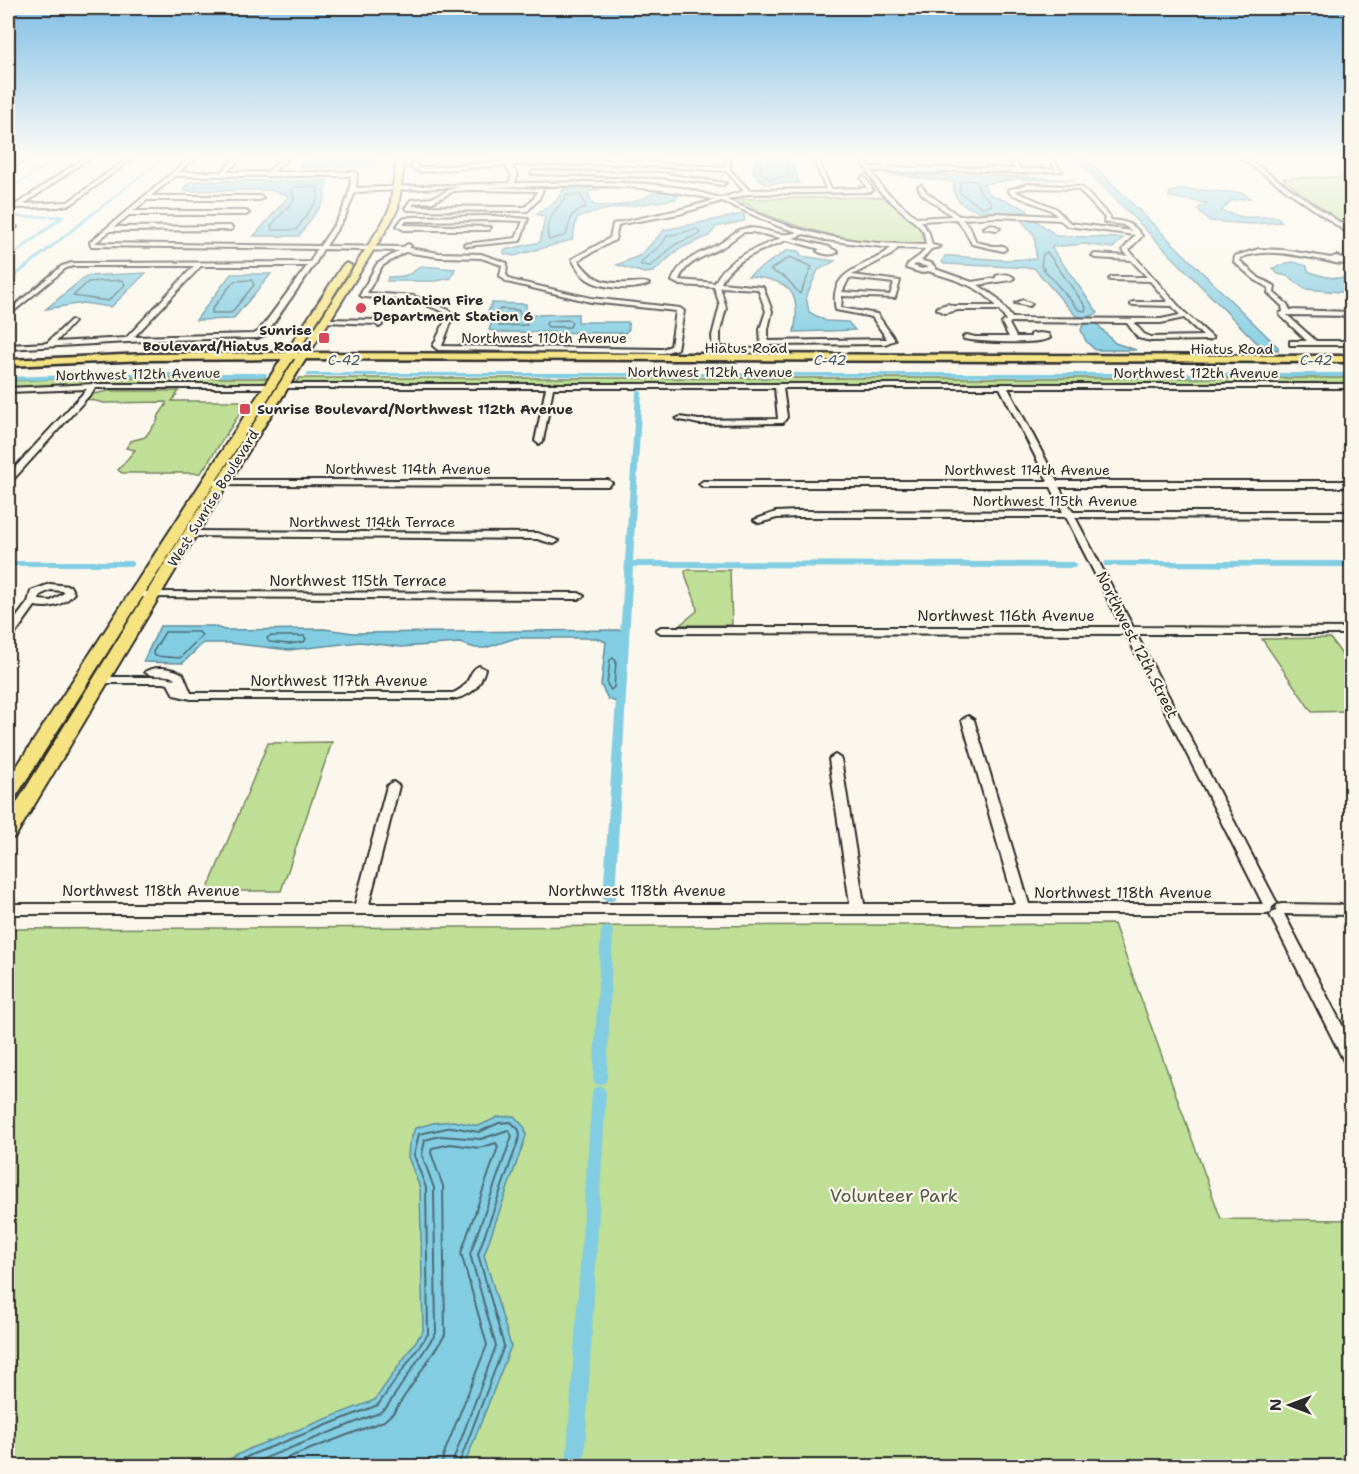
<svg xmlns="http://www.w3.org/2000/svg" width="1359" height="1474" font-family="'Shantell Sans',sans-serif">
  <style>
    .built { fill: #f8e6d6 }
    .green { fill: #bfde96; stroke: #758460; stroke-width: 1.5 }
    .water { fill: #82cde2; stroke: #5f8c99; stroke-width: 1.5 }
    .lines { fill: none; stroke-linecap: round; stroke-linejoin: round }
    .shore-far1 { stroke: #4e6c74; stroke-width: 1.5 }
    .shore { stroke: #4e6c74; stroke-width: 2 }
    .canal { fill: #82cde2; fill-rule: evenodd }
    .minor-casing { stroke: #2b2b2b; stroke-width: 4 }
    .major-casing { stroke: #2b2b2b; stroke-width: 5 }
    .highway-casing { stroke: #2b2b2b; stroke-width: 4 }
    .minor { fill: #fbf7ec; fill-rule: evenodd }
    .major { fill: #f5e382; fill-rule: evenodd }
    .highway { fill: #f5e382; fill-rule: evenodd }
    .poi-dot { fill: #d1495b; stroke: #fbf7ec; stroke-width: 2 }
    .labels { text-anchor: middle; stroke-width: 4.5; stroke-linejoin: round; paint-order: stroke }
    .far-poi-label { font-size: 14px; font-weight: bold; fill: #2b2b2b; stroke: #fbf7ec; text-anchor: start }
    .far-street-label { font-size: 14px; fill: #2b2b2b; stroke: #fbf7ec }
    .far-water-label { font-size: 14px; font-style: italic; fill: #455c62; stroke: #fbf7ec }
    .street-label { font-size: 15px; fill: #2b2b2b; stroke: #fbf7ec }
    .near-park-label { font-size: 18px; fill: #505846; stroke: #fbf7ec }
  </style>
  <rect width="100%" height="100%" fill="#fbf7ec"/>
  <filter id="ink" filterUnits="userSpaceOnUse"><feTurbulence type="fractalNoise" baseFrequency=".0167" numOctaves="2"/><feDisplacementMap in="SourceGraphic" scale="12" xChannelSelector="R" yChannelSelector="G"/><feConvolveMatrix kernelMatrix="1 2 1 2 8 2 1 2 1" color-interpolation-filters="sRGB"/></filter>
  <g filter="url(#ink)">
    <polygon class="built" points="1260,158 1351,158 1351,177 1285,177"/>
    <g class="green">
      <polygon points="1351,177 1351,228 1302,194 1283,178"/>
      <path d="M885,197L920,228L925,243C879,248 818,234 775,218C761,213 749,203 734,199Z"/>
      <polygon points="77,378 267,378 265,382 255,385 65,385 8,388 8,381"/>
      <polygon points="299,378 1351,378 1352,385 298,384 296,382"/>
      <polygon points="108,391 179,391 172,401 248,401 201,473 122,473 118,470 135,450 126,448 131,441 145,437 158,420 157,418 166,405 166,402 104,403 86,399 94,394"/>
      <path d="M685,570H730L732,625H680L697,611C696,593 685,585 685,570Z"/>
      <polygon points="1330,638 1351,667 1351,711 1312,712 1262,639"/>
      <polygon points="332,742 281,891 207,891 268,743"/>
      <polygon points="1114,924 1221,1219 1351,1220 1351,1466 8,1466 8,929"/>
    </g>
    <g class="water">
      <polygon points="311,158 337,160 375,158 375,166 299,167"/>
      <polygon points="756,158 791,158 799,183 765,184 753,172"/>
      <polygon points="1075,158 1086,158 1278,347 1278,350 1266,349 1255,341"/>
      <path d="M893,171L952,176L969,174L1076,180L1017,179L983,184L989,194L1027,209L1028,212C1005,213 949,218 954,182L887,174Z"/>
      <polygon points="198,181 327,181 324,201 299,236 254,236 289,196 270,190 184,191 183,188 190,182"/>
      <path d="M607,187L590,191L588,194L593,205C613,208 639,203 656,191L674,193L678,196L676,199C643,205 608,206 577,218L572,240L514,256L504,254V250L540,242L545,217L537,214L556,201L564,189Z"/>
      <polygon points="1183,189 1243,193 1250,198 1231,201 1221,211 1243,217 1277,217 1282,222 1252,224 1209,221 1198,209 1206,203 1169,197 1170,192"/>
      <polygon points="744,214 745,221 716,227 709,236 679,249 653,272 644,273 617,265 641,255 664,230"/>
      <polygon points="1021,220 1035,220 1057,236 1123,238 1113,248 1084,244 1051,247 1098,313 1087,318 1076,316 1034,268 944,264 942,262 945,256 951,256 1003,260 1036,259 1035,236"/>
      <path d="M788,250L799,251L801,256L835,261L818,270L806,297L809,312L826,321L848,322L855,330L794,332C803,289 787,280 748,276Z"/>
      <path d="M1293,262L1307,266L1308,271C1321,277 1337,279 1351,278V293L1305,289L1287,276L1278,274L1272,268Z"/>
      <path d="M420,266L455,269L451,278L436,281H387L388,277C402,277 411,276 420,266Z"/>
      <polygon points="146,273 111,307 83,303 46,309 86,276"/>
      <polygon points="231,274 271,274 233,319 196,320"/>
      <polygon points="492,303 526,304 526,315 578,314 578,322 628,322 629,329 625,333 499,332 489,330 493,318 486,317"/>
      <polygon points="1089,323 1097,324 1115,343 1136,350 1095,350 1086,341 1081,330 1083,324"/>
      <polygon points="160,626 213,626 224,630 324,629 354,633 623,630 619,703 608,699 601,685 606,642 596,638 516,638 485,648 475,648 460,643 401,647 360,642 289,650 229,643 203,643 183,663 143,662"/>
      <polygon points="514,1116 525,1128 526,1136 484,1255 511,1346 464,1466 216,1466 251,1448 375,1400 423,1331 420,1188 408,1157 409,1145 415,1128 433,1123 453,1121 479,1126 498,1117"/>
    </g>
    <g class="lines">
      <g class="shore-far1">
        <polyline points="762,158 760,171 770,179 789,177 786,158"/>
        <polygon points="969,180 977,182 979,190 991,202 991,206 982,207 960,193 960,182"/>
        <polygon points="295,187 318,187 318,199 296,230 272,230 271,226 294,200 292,189"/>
        <path d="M567,195H581L586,207L572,215L566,235L549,240C542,222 558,208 567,195Z"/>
        <polygon points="697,229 700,231 699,234 676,244 651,266 641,265 642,261 663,243 667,236"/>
        <polygon points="1047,252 1086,307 1085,311 1079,310 1041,266 1043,254"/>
        <polygon points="790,257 812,267 800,294 786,278 770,270"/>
        <polygon points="123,280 125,285 108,301 73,296 88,282"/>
        <polygon points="252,280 254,285 231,313 212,313 212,309 234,281"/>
        <polygon points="500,309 518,310 527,325 499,326 497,312"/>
        <polygon points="569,320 572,323 570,327 548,327 546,324 548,321"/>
        <polygon points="165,632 199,632 202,635 180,658 155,656 153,652"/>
        <polygon points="270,636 304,636 306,639 304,642 289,644 269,642 267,638"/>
        <polygon points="613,658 616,661 614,687 611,690 607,684 610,660"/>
      </g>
      <g class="shore">
        <polyline points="229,1466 253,1454 378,1405 428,1334 426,1188 414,1155 419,1134 452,1127 479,1132 499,1123 511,1122 519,1130 520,1136 478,1254 504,1346 458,1466"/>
        <polyline points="245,1466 379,1413 386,1408 436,1333 434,1188 422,1155 425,1140 440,1136 481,1139 508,1130 512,1136 470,1254 496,1346 451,1466"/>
        <polyline points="266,1466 384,1421 394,1412 445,1335 443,1186 431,1153 432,1148 451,1144 479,1148 496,1143 498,1147 461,1253 487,1345 443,1456 442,1466"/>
      </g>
      <g class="canal">
        <polygon points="55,158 60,158 8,191 8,188"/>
        <polygon points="161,158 165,158 8,283 8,279"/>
        <polygon points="63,215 65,217 8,260 8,257 58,218 8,218 8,216"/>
        <polygon points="130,373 265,373 268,375 265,377 130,377 8,381 8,377"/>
        <polygon points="309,373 1352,373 1352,377 307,376 307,374"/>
        <polygon points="639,390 642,392 633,561 1074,562 1078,565 1074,568 633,567 615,898 613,901 605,901 603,898 636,392"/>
        <polygon points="131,561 134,562 134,566 8,566 8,561"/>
        <polygon points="1107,561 1352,561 1352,567 1104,566 1104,562"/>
        <polygon points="607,926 611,928 613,931 607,1079 605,1083 600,1085 595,1083 593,1079 601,931 603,928"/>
        <polygon points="599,1086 604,1088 606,1092 584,1466 566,1466 592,1092 594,1088"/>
      </g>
      <g class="minor-casing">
        <g id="minor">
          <polygon points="23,158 28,158 8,170 8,167"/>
          <polygon points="84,158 89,158 24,204 68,202 128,158 133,158 72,204 58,207 8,208 8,204 17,204"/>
          <path d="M190,158H195L179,172H221L236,158H241L227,172H268L282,158H287L273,172H354L357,174L356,188L509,183L512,175L507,169L508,165L420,172L411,168L414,158H418L417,167L420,168L511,161L619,160L725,168L727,158H731L730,170L749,190L826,189L813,158H817L831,189L867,188L861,178L864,176L873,190L870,192L748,194L727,200C746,208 764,217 783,224C829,240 877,244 926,245L924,233L919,226L879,191L860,158H864L869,167C918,169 967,166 1016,169L1007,158H1011L1021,169H1056L1048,158H1052L1062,171L1020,173L968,170L928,173L871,171L883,189L917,218L952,216L922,194L918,187L921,185L926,192L959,216L997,213L1057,216L1051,210L1011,194L1008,190L1028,184L1082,187L1110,217V220C1124,221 1134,223 1142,236L1129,250L1183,311L1213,338L1209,340L1151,341L1138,338L1127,323L1011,322L1009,324L1016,337H1031V334L1039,333L1048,334L1050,338C1038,345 980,342 964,339L963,337L967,335L975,337H1009L1002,323L1006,320L999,310H958L945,313L937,309V307L948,304L953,306H996C980,285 952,279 928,271L922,273L906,268C908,261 921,258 925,249L898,248L891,255L852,275L900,281L895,298L842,296L841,308L877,314L895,340L885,344L768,345V350L757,353L717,351L713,349L712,336L720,305L714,287L680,285L672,281C680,259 700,254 719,244C729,239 735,229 747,228C766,227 778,239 798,232L778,226L722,201L679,214L621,224L618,226L615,240L578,260C593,282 606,284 631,283C638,283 644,281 649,284C634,291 601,289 587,279C580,274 576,266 572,259L610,238L613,224L678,210L715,200C640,181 562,186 485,187L543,189L539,199L527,211L408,210L405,208L411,200L432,198L451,189L462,187L355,192L345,217L326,246L403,247L408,244L411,246L409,248L439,253L481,254L507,263L506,275L511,280L591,298L680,308L684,311L677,349L663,353L438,350L433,346L447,317L444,312L413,300L363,297L360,295L377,264L399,251L323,249L315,264L265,335L258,338L162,340L8,349V345L47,343L71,320L74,322L56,342L126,338L194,266H74L66,268L8,316V311L62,266L72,263L310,262L317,249L91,246L90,242ZM619,164L726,171L744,191L721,198L682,188L648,184L601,182L514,183L518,175L513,169V165ZM175,176H351C351,203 335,224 320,246L95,243L110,231L230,230L233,228L230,226L114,227L129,215H246L249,213L246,211H133L147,200H260L263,198L260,196H151ZM1028,188L1078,189L1105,218L1104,222L1123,225L1132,231L1070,223L1055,208L1014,191ZM472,190L537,191L534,198L525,207L412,206L415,203L433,202L454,191ZM997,217L1060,220L1068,226L1135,235L1123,250L1128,256L1095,254L1092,256L1095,258L1131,260L1147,277H1112L1109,279L1110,280L1150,281L1168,302H1133L1131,303V305L1172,306L1180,315L1161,319L1012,318L997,298L978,285L1011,280L1014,278C1009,273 1002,274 996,276V278L972,282L935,269L936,268L931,263L921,261L931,249L940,247L932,245L929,233L921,221L956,219L964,229L972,244L1003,251L1006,249L1004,246H993L976,242L970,228L962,219ZM744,232H752L781,238C758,248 725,258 715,283L679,280C686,260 708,256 724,246C731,242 736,236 744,232ZM804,234L825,240L891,248C868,269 827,267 836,310L872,317L887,339L768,341V329L772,311L763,287L721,283C730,260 765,249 787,240L820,249L817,251C823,255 832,256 838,252L829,247L793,238ZM405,252L439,257L481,258L502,265L500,276L507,282L591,302L676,311L671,346L662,349L442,346L453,317L449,310L414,296L367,293L382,266ZM916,264L929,267L922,269L913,266ZM201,266H307L259,331L254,334L134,337ZM849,278L894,283L890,295L842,292ZM720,287L758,289L766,311L760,329L761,347L756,349L720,347V331L726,308ZM1184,318L1203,336L1151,337L1144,334L1134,323H1161Z"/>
          <polygon points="1241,158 1246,158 1352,231 1352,236"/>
          <polygon points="533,171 660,173 726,183 723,185 660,177 531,174"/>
          <polygon points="494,216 528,219 520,241 467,246 464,244 516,238 523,221 494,220 411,221 406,221 403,225 491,227 489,230 404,230 397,226 402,219 411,217"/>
          <polygon points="991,224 1000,228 997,230 983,228"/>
          <polygon points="12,226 17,227 8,236 8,231"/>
          <path d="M1259,249L1284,250L1331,258L1336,256L1350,261V263C1341,265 1336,263 1327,261C1298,256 1268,247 1240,258V261L1259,278L1275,286L1274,293L1287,304L1290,310L1352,312V316L1287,315L1316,341H1352V345H1290V341H1307L1280,315V313L1283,312L1282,306L1268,293L1269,288L1255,280L1234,262L1235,256Z"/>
          <polygon points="1023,300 1032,304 1029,306 1015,303"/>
          <polygon points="327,319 379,320 382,322 382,325 379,327 376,324 325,322 324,321"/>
          <polygon points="94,384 268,384 272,386 268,388 96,388 11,482 8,483 8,475 87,389 8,392 8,388"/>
          <polygon points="281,384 1352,384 1352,388 1008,388 1057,481 1352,481 1352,487 1059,487 1073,512 1352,512 1352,518 1075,517 1133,627 1352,628 1352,634 1136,634 1277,903 1272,907 1271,913 1266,914 8,914 8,904 355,904 387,786 393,782 399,786 369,904 850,904 829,759 835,755 841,759 864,904 1015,904 962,720 968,716 974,720 1029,904 1263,904 1126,634 661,633 656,630 661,627 1122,627 1066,517 797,517 777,518 759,523 754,520 776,512 797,511 1063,512 1051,487 703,487 699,484 703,481 1048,481 1000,388 783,388 787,417 783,423 699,424 676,419 680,417 699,420 778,419 775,388 553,388 543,441 539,444 535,441 546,388 284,388 280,386"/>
          <polygon points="207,480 608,480 612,483 608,486 204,485 204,481"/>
          <polygon points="190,531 538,533 559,541 554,544 537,539 187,536 185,534"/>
          <path d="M50,584L70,586L74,593C64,605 51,609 35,606L12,638L8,639V629L28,602L31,591ZM51,590L63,591L64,593L51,601L39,600L40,595Z"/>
          <polygon points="136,592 579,593 584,596 579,599 132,597 131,595"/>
          <path d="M479,666L485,669C480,687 472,695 454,699H191L174,695L168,684L164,683H101L95,680L101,677H164L175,679C166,672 154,679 145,672C155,665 173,668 183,674L191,693H453C473,685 467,671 479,666Z"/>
          <polygon points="1282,904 1352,905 1352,915 1284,914 1352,1044 1352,1066 1346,1065 1270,915 1276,910 1277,905"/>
        </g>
      </g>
      <g class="major-casing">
        <polygon id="major" points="289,353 1352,356 1352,362 289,359 146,360 8,366 8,360 146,354"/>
      </g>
      <g class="highway-casing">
        <g id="highway">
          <polygon points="397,158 405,158 398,208 391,222 197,534 15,837 8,839 8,817 183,534 383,222 390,208"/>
          <polygon points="347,263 352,266 15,798 8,800 8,780 342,266"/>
        </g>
      </g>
      <use href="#minor" class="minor"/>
      <use href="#major" class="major"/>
      <use href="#highway" class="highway"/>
    </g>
  </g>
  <linearGradient id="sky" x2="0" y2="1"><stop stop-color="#7fbee6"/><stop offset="0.43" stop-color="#fdfbf6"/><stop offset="1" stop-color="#fdfbf6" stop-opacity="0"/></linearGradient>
  <rect width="1359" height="364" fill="url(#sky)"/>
  <g class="poi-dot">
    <circle cx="361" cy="308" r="6"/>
    <rect x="318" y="332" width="12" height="12" rx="3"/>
    <rect x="239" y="403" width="12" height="12" rx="3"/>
  </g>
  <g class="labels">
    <g class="far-poi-label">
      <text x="373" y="305">Plantation Fire<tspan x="373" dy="16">Department Station 6</tspan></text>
      <text x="312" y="335" text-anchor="end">Sunrise<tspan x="312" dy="16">Boulevard/Hiatus Road</tspan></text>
      <text x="257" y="414">Sunrise Boulevard/Northwest 112th Avenue</text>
    </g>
    <g class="far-street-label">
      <text x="544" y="343">Northwest 110th Avenue</text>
      <text x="746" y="353">Hiatus Road</text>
      <text x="1232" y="354">Hiatus Road</text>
      <text x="710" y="377">Northwest 112th Avenue</text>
      <text x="1196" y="378">Northwest 112th Avenue</text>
      <text transform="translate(138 374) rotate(-1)" y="5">Northwest 112th Avenue</text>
      <text x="408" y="474">Northwest 114th Avenue</text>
      <text x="1027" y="475">Northwest 114th Avenue</text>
      <text transform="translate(213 498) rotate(-58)" y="5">West Sunrise Boulevard</text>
      <text x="1055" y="506">Northwest 115th Avenue</text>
      <text x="372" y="527">Northwest 114th Terrace</text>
    </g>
    <g class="far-water-label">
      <text x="344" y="365">C-42</text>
      <text x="830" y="365">C-42</text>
      <text x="1316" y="365">C-42</text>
    </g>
    <g class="street-label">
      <text x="358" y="586">Northwest 115th Terrace</text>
      <text x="1006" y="621">Northwest 116th Avenue</text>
      <text transform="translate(1137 645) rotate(63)" y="5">Northwest 12th Street</text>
      <text x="339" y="686">Northwest 117th Avenue</text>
      <text x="151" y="896">Northwest 118th Avenue</text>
      <text x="637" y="896">Northwest 118th Avenue</text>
      <text x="1123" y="898">Northwest 118th Avenue</text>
    </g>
    <g class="near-park-label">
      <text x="894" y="1202">Volunteer Park</text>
    </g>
  </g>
  <rect width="1359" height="1474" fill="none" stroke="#fbf7ec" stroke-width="30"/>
  <rect x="15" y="15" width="1329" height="1444" fill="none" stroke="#2b2b2b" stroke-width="2" filter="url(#ink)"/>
  <g transform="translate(1290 1405) rotate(270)" stroke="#fbf7ec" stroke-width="4.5" paint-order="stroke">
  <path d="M0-4.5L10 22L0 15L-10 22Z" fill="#2b2b2b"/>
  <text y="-9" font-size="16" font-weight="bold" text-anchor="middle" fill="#2b2b2b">N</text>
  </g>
</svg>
